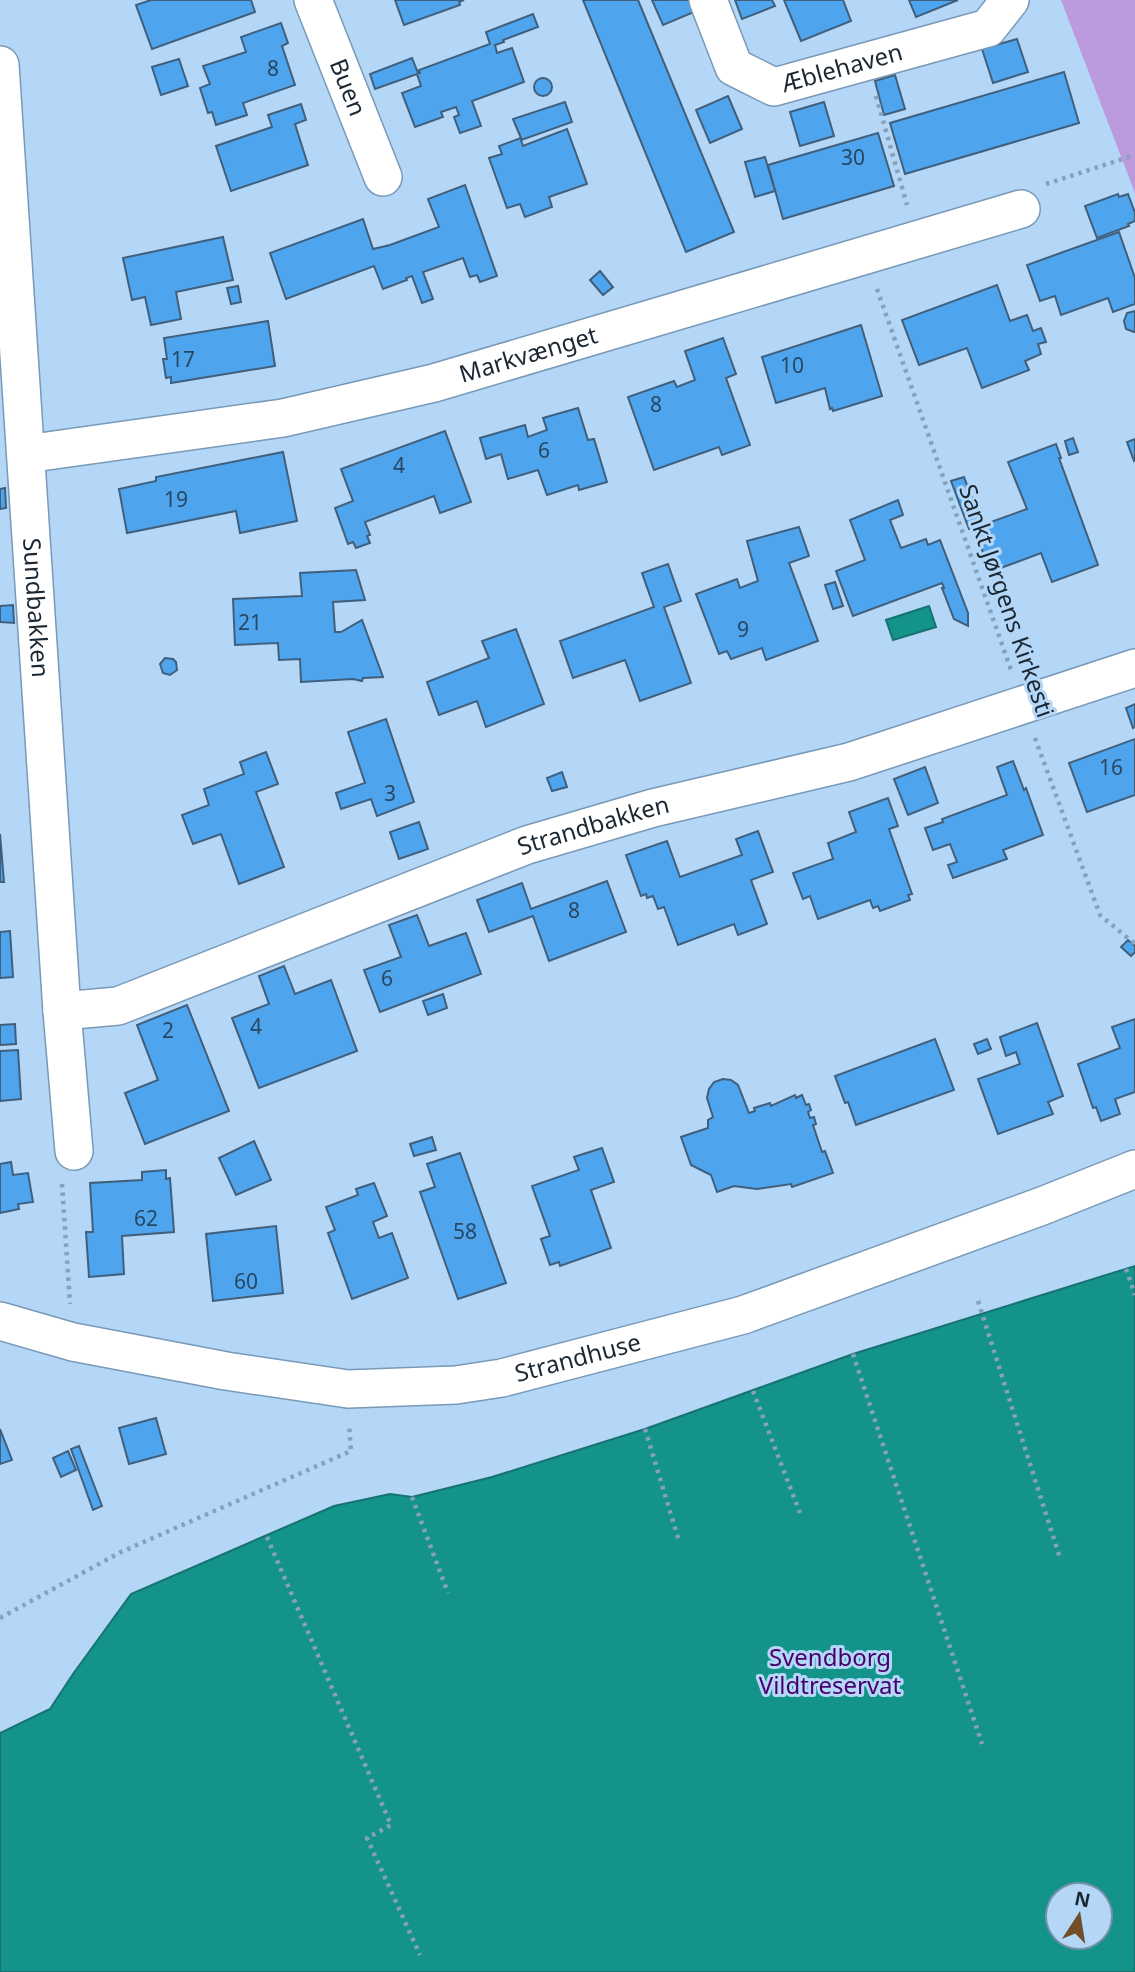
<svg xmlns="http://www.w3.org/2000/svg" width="1135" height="1972" font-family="'Noto Sans',sans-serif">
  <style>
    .green { fill: #bc9ade }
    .water { fill: #14938a; stroke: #167370; stroke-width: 2; fill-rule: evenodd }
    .building { fill: #4fa5ed; stroke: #405f7c; stroke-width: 2 }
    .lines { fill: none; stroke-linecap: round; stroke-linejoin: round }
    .minor-casing { stroke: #7899b7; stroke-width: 40 }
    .path { stroke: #85a1bc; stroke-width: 4.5; stroke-dasharray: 3.5 5; stroke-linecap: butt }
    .minor { stroke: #fff; stroke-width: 37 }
    .labels { text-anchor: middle; stroke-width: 6; stroke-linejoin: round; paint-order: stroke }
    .number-label { font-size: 21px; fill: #284762 }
    .street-label { font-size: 24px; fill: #1b2834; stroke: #b4d7f8 }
    .park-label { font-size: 24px; fill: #46016d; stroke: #b4d7f8 }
  </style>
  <rect width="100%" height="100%" fill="#b4d7f8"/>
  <polygon class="green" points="1061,0 1135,0 1135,193"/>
  <g class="water">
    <polygon points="929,606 936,627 893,640 886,620"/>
    <path d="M1135,1266V1972H0V1733L50,1709L73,1674L131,1594L334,1506L390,1494L412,1497L492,1477L645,1429L853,1354ZM1100,1895V1937H1058V1895Z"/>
  </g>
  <g class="building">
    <polygon points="151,0 251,0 255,12 152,49 136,5"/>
    <polygon points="395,0 464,0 459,2 460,5 404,25"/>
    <polygon points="583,0 638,0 734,232 686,252"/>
    <polygon points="652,0 690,0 694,12 663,25"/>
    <polygon points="735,0 772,0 775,6 742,19"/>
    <polygon points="784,0 843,0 851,21 801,41"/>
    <polygon points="909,0 958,0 916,17"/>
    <polygon points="533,14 538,27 503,40 504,42 495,45 497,53 512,48 524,82 472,101 481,126 460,133 454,117 459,115 456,107 441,112 443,117 415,127 402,93 421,86 417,74 375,89 370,74 412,58 418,73 420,73 419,70 490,44 486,32"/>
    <polygon points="281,23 288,43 282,46 295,85 243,103 247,115 216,125 212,112 208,113 200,88 210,84 203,66 246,52 241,37"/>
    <polygon points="1017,39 1028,72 993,83 982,49"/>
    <polygon points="179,59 188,86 161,95 152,67"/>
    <polygon points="1064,72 1079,123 905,174 890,123"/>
    <polygon points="895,75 905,109 884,115 875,81"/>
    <circle cx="543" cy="87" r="9"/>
    <polygon points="728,96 742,129 710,143 696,110"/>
    <polygon points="565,102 572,122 521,140 523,146 567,129 587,184 549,197 552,207 525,217 520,204 507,208 489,158 502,154 499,146 521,138 513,119"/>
    <polygon points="824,102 834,136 800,146 790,112"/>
    <polygon points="301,104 306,120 295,124 308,165 231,191 216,146 272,127 268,115"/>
    <polygon points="878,133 894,186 783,219 768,165"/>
    <polygon points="765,157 775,191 755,197 745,162"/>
    <polygon points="465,185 497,276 480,282 477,275 470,277 463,258 423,272 433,299 422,303 412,276 406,278 407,280 383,289 374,266 286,299 270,253 363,219 373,249 390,245 439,227 428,199"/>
    <polygon points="1118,194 1119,197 1128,194 1135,213 1135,221 1128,224 1129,226 1097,238 1085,206"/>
    <polygon points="1119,232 1135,278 1135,304 1113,312 1108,298 1061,315 1055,296 1040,301 1027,265"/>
    <polygon points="223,237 233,280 176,292 181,319 151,325 145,297 132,300 123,258"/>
    <polygon points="600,271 613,287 603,295 590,280"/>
    <polygon points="997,285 1010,321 1027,315 1033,331 1041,328 1046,342 1038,344 1041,354 1025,361 1029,370 982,388 967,348 919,365 902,320"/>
    <polygon points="238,286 241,302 231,304 227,288"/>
    <polygon points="1135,311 1135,332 1134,332 1126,329 1124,321 1127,313"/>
    <polygon points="268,321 275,366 171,383 171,377 166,378 163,359 167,359 164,338"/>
    <polygon points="861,325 882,396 833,411 832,408 830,409 825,388 776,403 762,357"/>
    <polygon points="723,338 736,374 726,378 750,445 722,455 719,447 654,470 628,397 674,381 677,387 695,380 685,351"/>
    <polygon points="578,408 588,440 594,439 607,482 579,490 578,485 547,495 538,470 508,479 501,454 486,459 480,438 525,425 528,437 547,430 543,418"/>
    <polygon points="445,431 471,502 440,513 434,496 365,522 370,535 367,536 370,543 356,548 353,542 348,544 335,508 353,501 341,469"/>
    <polygon points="1073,438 1078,452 1069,455 1065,441"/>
    <polygon points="1135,439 1135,460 1134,461 1127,442"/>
    <polygon points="1056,444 1061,458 1059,458 1098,565 1052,582 1041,553 990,572 974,528 1027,509 1008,462"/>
    <polygon points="283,452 297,521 240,533 236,511 127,533 119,489 156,481 156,477"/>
    <polygon points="964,477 982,523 969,529 951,481"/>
    <polygon points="5,488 6,508 0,509 0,489"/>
    <polygon points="898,500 903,515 890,520 901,548 926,539 928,545 940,540 968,613 968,626 954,619 942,588 944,588 942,583 853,616 836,571 865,560 850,520"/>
    <polygon points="799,527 809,556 789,563 818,641 766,660 762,648 731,659 727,651 719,654 696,594 737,579 740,588 758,581 747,541"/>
    <polygon points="668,564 681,601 664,607 691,683 640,701 625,660 573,678 560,641 654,607 642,573"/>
    <polygon points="356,570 365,600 333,602 335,632 341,632 362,620 383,677 363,678 362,681 353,679 301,682 300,659 279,660 278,643 235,645 233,599 302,596 300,573"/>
    <polygon points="835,582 843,606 833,609 825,585"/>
    <polygon points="13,605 14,623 0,622 0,606"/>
    <polygon points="516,629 544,704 486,727 477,701 439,715 427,682 489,658 482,641"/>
    <polygon points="165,658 173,659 176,662 177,670 170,675 163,673 160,664"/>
    <polygon points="1135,704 1135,727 1133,728 1126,708"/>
    <polygon points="386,719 414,802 377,816 371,799 341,809 336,793 365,783 348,732"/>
    <polygon points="1135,739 1135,795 1087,812 1069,763"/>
    <polygon points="266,752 278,784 256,792 284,867 239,884 221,834 193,844 182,815 209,805 204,789 244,774 240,762"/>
    <polygon points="1013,761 1024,790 1026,788 1043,835 1003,850 1007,859 953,878 948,865 957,862 950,844 933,850 925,828 943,822 942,819 1007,795 997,767"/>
    <polygon points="925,767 938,803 908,815 894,779"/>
    <polygon points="562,772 567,787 552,791 547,778"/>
    <polygon points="888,798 898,826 889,829 912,894 908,895 910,900 880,911 878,906 873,908 870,900 818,919 810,896 803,899 793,873 833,859 828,843 856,832 849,812"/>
    <polygon points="419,822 428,849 399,859 390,832"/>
    <polygon points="758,831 773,872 751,880 767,924 738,935 734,924 678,945 664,907 658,909 653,896 647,898 646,894 641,896 626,855 667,841 680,877 742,855 736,839"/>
    <polygon points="0,834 4,882 0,882"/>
    <polygon points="607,881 626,932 549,961 533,916 489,932 477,900 522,883 531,909"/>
    <polygon points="417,915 429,946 466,933 481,974 380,1012 364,970 401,957 389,925"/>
    <polygon points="10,931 13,977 0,978 0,932"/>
    <polygon points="1128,940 1135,946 1135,952 1131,956 1121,947"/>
    <polygon points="284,966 295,994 331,980 357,1051 259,1088 232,1018 269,1004 259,976"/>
    <polygon points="443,994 447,1008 428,1015 423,1001"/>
    <polygon points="187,1005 229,1111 145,1144 125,1093 158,1080 137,1025"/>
    <polygon points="1135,1019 1135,1092 1115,1099 1120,1114 1101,1121 1096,1107 1093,1108 1078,1064 1120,1048 1112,1027"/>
    <polygon points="1037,1023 1063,1096 1048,1102 1053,1114 998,1134 978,1079 1020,1064 1016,1052 1006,1056 1000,1037"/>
    <polygon points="15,1024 16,1044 0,1045 0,1025"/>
    <polygon points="935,1039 954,1090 856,1125 848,1102 845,1103 835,1076"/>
    <polygon points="987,1039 991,1049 978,1054 974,1044"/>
    <polygon points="18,1050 21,1099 0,1101 0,1051"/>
    <polygon points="723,1079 731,1080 738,1085 749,1113 755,1111 754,1108 770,1103 771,1106 795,1095 796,1098 802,1095 806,1105 809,1104 811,1110 808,1112 810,1118 814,1117 816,1124 813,1125 822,1152 825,1151 833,1173 792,1187 791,1184 757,1189 734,1186 717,1192 711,1175 691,1165 681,1137 708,1128 708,1120 713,1117 707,1098 709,1089 714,1082"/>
    <polygon points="432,1137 436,1150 414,1156 410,1144"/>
    <polygon points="254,1141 271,1180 236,1195 219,1158"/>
    <polygon points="602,1148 614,1182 591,1190 611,1248 560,1266 559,1262 550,1265 541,1239 550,1236 532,1186 579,1170 574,1157"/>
    <polygon points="460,1153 506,1283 458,1299 420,1192 435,1187 427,1164"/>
    <polygon points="11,1162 13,1175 28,1173 33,1202 18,1204 19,1209 0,1213 0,1164"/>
    <polygon points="166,1170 166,1179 170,1178 174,1232 122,1236 124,1274 89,1277 86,1232 93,1232 90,1183 142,1180 142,1172"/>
    <polygon points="374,1183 387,1216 373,1222 379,1238 392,1233 408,1278 352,1299 328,1233 335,1230 326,1207 358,1195 356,1189"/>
    <polygon points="276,1226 283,1293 213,1301 206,1234"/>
    <polygon points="156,1418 166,1454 129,1464 119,1428"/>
    <polygon points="0,1429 12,1460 0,1464"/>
    <polygon points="79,1446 102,1506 93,1510 71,1449"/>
    <polygon points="68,1451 76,1470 61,1477 53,1458"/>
  </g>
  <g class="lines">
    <g class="minor-casing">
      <g id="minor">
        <path id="s1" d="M313,0L383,177"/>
        <path id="s2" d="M708,0L734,67L774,87L988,28L1010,0"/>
        <path id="s3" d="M0,65L62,1011L74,1151"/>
        <path id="s4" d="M26,454L283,418L434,383L1021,209"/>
        <path id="s5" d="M62,1011L118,1006L527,845L653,808L849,762L1135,668"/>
        <path id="s6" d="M0,1321L73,1342L226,1371L348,1389L456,1385L502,1378L743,1315L1042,1206L1135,1169"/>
      </g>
    </g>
    <g class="path">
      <polyline points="876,96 907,205"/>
      <polyline points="1046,184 1135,155"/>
      <polyline points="877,289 1011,670"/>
      <polyline points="1035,738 1100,915 1135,944"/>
      <polyline points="62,1184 70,1304"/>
      <polyline points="1126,1269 1135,1295"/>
      <polyline points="978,1301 1060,1558"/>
      <polyline points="853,1354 982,1744"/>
      <polyline points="753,1391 800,1513"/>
      <polyline points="645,1429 679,1541"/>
      <polyline points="412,1497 448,1593"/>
      <polyline points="267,1537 391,1825 367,1838 420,1955"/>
      <polyline points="0,1618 121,1552 351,1451 349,1425"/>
    </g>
    <use href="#minor" class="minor"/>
  </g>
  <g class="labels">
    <g class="number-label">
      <text x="273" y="76">8</text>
      <text x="853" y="165">30</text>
      <text x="183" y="367">17</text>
      <text x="792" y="373">10</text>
      <text x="656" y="412">8</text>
      <text x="544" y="458">6</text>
      <text x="399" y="473">4</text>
      <text x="176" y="507">19</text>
      <text x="250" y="630">21</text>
      <text x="743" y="637">9</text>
      <text x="1111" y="775">16</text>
      <text x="390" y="801">3</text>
      <text x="574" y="918">8</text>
      <text x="387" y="986">6</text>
      <text x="256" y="1034">4</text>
      <text x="168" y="1038">2</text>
      <text x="146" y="1226">62</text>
      <text x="465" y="1239">58</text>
      <text x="246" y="1289">60</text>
    </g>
    <g class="street-label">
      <text dy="8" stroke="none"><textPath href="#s2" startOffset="187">Æblehaven</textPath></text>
      <text dy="8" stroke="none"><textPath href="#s1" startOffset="94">Buen</textPath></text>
      <text dy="8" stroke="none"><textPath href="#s4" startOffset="513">Markvænget</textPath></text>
      <text transform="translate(1006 601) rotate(71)" y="8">Sankt Jørgens Kirkesti</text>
      <text dy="8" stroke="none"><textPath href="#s3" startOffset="544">Sundbakken</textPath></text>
      <text dy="8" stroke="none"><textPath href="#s5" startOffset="565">Strandbakken</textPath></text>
      <text dy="8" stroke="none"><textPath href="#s6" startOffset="588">Strandhuse</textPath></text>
    </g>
    <g class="park-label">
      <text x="830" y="1666">Svendborg<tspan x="830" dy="28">Vildtreservat</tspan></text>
    </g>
  </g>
  <g transform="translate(1079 1916) rotate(12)"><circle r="33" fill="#b4d7f8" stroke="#7791aa" stroke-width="2"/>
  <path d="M0-5L12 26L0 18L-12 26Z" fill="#724e28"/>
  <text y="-10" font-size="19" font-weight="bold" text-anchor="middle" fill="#1b2834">N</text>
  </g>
</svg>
